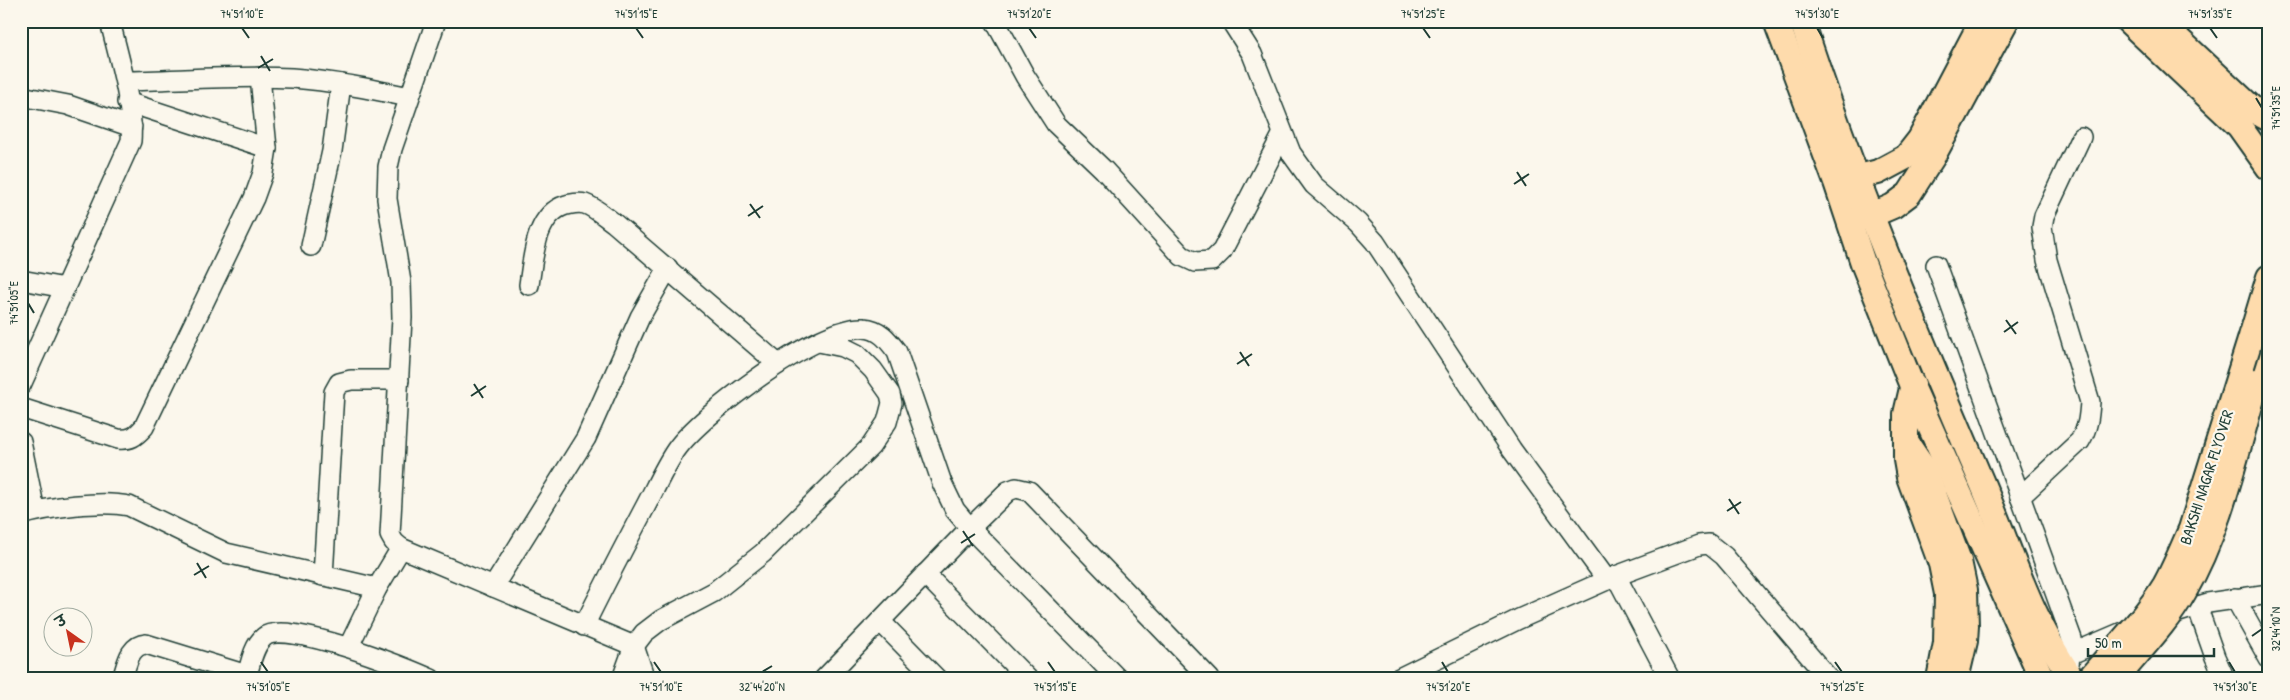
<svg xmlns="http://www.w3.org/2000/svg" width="2290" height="700" font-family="'Patrick Hand','Playpen Sans Deva',sans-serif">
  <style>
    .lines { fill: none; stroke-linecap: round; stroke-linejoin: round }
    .minor-casing { stroke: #1f3d34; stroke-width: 22 }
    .major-casing { stroke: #1f3d34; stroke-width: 28 }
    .minor { stroke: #fbf7ec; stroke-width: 19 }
    .major { stroke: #fedbac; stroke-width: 24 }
    .major-bridge-casing { stroke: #1f3d34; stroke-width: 28; stroke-linecap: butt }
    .major-bridge { stroke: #fedbac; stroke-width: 24 }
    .ticks { fill: none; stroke: #1f3d34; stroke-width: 2 }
    .labels { text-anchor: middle; stroke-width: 4.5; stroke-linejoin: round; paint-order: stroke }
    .street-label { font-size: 16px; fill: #1f3d34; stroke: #fbf7ec }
    .neatline { fill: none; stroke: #1f3d34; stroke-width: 2 }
    .ticks-label { font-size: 12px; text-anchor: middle; fill: #1f3d34 }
  </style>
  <rect width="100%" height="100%" fill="#fbf7ec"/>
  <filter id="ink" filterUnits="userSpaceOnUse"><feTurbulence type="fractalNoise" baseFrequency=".02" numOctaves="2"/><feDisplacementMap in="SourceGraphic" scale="10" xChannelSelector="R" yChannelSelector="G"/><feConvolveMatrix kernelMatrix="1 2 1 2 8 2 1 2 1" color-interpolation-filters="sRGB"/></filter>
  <g filter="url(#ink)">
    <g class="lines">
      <g class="minor-casing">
        <g id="minor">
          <polyline points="436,21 392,149 388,167 387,199 401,282 402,318 390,535 394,542 401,548 634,646 645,679"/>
          <polyline points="995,21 1025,76 1056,124 1104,170 1182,256 1195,262 1212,261 1222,251 1282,135"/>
          <polyline points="1231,21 1252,54 1291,153 1314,185 1358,223 1375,242 1512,450 1607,580"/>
          <path d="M125,81C180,80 237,75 292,78C332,81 371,89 409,97"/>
          <polyline points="21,96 68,105 132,127"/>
          <polyline points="127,102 267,148"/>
          <polyline points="311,246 332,151 341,84"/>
          <polyline points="1936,265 2072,639 2068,673"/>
          <polyline points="21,280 65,288"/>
          <path d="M529,285C533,259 535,214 566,205C572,204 578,202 585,204C596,208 604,216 614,223L778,364"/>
          <path d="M21,385L131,141C134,106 118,56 110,21"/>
          <path d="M21,408L118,439C131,440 135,437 144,427L254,198L263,173L267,148L260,77"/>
          <polyline points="21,442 35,511"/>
          <path d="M2020,497L2080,441C2088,428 2089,417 2090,402L2047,260L2042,227L2044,216L2081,137"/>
          <path d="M21,515C49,507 101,500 129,506L226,553L377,588"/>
          <polyline points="925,574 1028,679"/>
          <polyline points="323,576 334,392 339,383 351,380 399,380"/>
          <polyline points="1616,576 1670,679"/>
          <polyline points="493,587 586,438 640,317 668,268"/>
          <polyline points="2235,598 2269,659"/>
          <polyline points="2197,606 2215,657 2225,679"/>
          <polyline points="2163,617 2208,603 2269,594"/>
          <polyline points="880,621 937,679"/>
          <path d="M584,626C603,587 623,549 643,511C654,491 663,469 676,450C700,415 821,324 864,328C880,329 888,340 897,352L942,483L955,510L970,528L1118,679"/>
          <polyline points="349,646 377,588 401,548"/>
          <polyline points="2071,654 2134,627"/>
          <path d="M122,679C127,665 129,645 146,644L247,675"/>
          <path d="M246,679C250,666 253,646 264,637C285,619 405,667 431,679"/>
          <polyline points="622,679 634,646 644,633 661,620 714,592 763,553 871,446 887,422 892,403 890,394 873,370 857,354 843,347 819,342"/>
          <polyline points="824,679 970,528 1008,491 1016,488 1029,491 1210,679"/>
          <polyline points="1397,679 1519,619 1616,576 1699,545 1709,544 1724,556 1829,679"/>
        </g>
      </g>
      <g class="major-casing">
        <g id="major">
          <polyline points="1776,21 1836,182 1863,263 1912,386 2042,679"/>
          <path d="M1802,21C1852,176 1915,327 1979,476C2010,547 2028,614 2072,679"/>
          <polyline points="2128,21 2239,126 2269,168"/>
          <polyline points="2159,21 2256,112 2269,119"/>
          <polyline points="1843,181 1878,172 1906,157 1920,139 1982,21"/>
          <polyline points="1858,219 1872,215 1893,206 1909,194 1932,158 2006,21"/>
          <polyline points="2251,337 2269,277"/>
          <polyline points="2257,381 2269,344"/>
          <polyline points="1913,384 1906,414 1906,460 1909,477 1941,564 1947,594 1946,643 1939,679"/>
          <polyline points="1906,442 1925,470 1959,561 1965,590 1966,626 1965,641 1956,679"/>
        </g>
      </g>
      <use href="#minor" class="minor"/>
      <use href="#major" class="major"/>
      <g class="major-bridge-casing">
        <g id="major-bridge">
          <path d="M2089,679C2115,648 2144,619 2165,585C2175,567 2183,547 2191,529L2251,337"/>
          <path d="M2116,679C2139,651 2166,624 2184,592C2221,528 2236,452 2257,381"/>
        </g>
      </g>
      <use href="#major-bridge" class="major-bridge"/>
    </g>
  </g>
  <path class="ticks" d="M242,28L249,38M636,28L643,38M1029,28L1036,38M1423,28L1430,38M1817,28L1823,38M2210,28L2217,38M261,56L270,71M258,68L273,59M2256,98L2262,108M1517,172L1526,186M1514,184L1529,174M750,204L760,218M748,216L763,206M28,303L34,313M2006,320L2016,334M2004,332L2018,322M1240,352L1249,366M1237,364L1252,354M474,384L483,398M471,396L486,386M1729,499L1739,514M1727,511L1741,502M963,531L973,546M961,543L975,534M197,563L206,578M194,575L209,566M2252,636L2262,629M261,662L268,672M654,662L661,672M1048,662L1055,672M1442,662L1448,672M1835,662L1842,672M2229,662L2235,672M762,672L772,666"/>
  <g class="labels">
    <g class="street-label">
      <text transform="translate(2206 477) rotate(-72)" y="6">BAKSHI NAGAR FLYOVER</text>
    </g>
  </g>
  <rect width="2290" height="700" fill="none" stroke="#fbf7ec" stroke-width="55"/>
  <g transform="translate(68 632) rotate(327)"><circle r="24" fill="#fbf7ec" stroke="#a3ada2"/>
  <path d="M0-4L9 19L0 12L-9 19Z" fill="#c8321e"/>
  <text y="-8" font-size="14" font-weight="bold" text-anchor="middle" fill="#1f3d34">उ</text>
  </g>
  <path d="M2088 648v8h126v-8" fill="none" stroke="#1f3d34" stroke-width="2.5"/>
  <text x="2095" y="648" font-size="15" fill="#1f3d34" stroke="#fbf7ec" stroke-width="4" paint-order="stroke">50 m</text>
  <rect x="28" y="28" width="2234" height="644" class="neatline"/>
  <g class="ticks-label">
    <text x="242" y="18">74°51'10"E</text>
    <text x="636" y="18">74°51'15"E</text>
    <text x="1029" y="18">74°51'20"E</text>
    <text x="1423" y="18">74°51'25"E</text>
    <text x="1817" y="18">74°51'30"E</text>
    <text x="2210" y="18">74°51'35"E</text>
    <text transform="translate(2276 108) rotate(-90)" y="4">74°51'35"E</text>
    <text transform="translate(14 303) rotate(-90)" y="4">74°51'05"E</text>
    <text transform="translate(2276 629) rotate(-90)" y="4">32°44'10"N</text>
    <text x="268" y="691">74°51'05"E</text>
    <text x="661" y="691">74°51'10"E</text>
    <text x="762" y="691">32°44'20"N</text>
    <text x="1055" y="691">74°51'15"E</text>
    <text x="1448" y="691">74°51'20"E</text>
    <text x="1842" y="691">74°51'25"E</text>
    <text x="2235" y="691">74°51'30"E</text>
  </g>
</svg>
